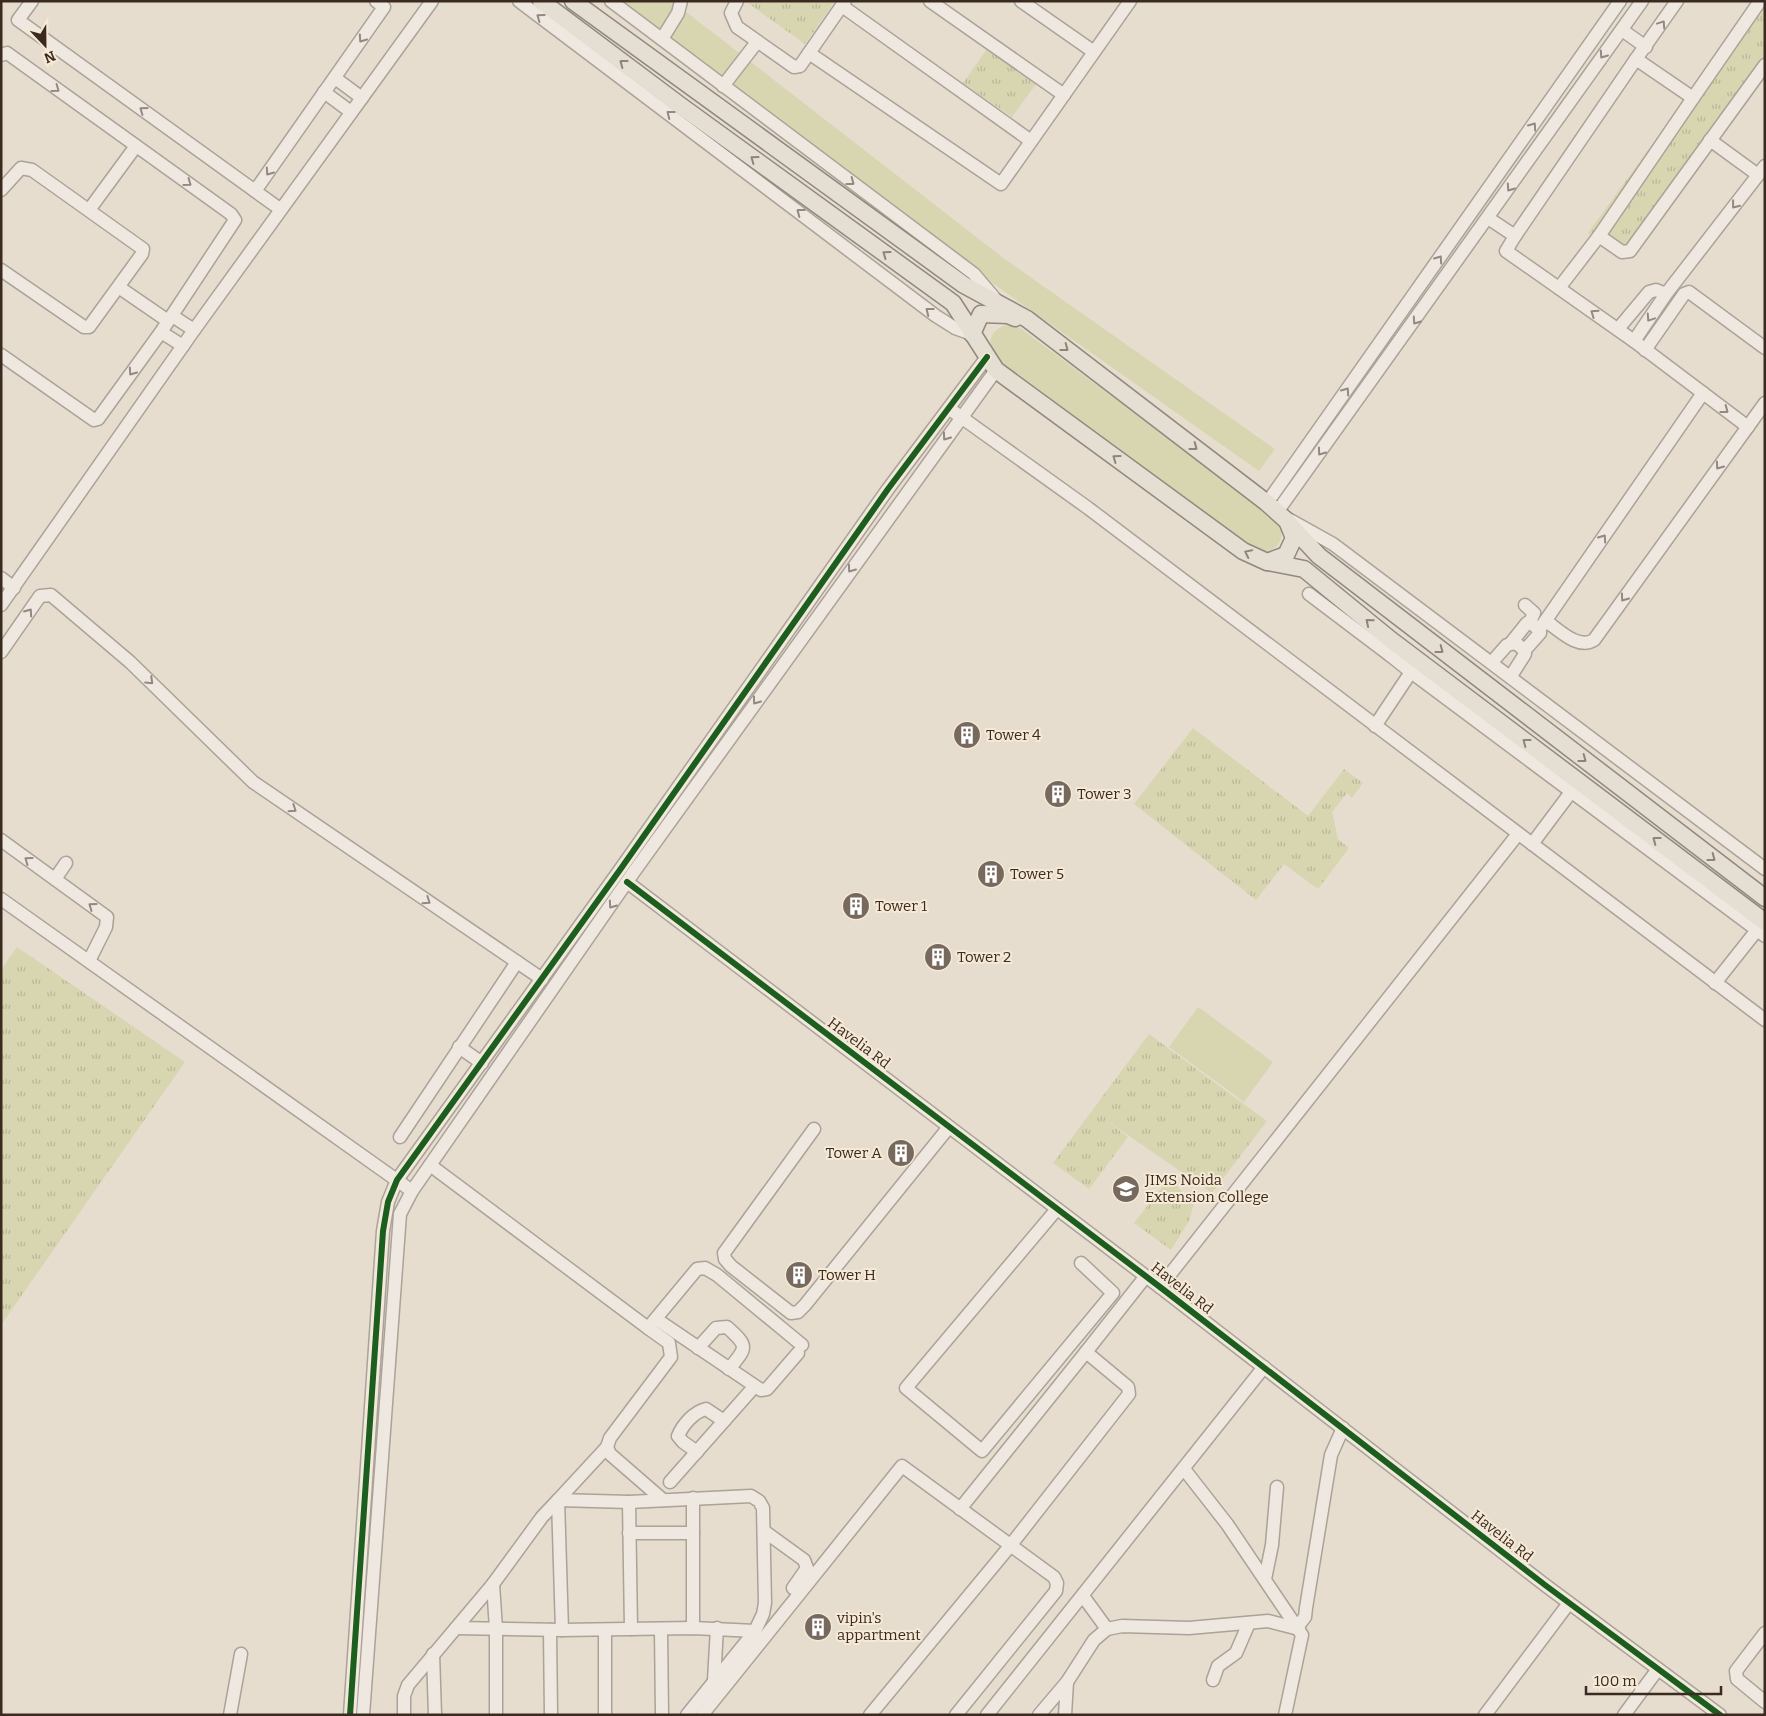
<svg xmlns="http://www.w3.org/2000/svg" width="1766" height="1716" font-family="Bitter,serif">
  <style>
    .green { fill: #d8d5b1 }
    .park { fill: url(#park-tufts) }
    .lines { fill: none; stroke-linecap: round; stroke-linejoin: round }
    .minor-casing { stroke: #aba298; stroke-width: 15 }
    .major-casing { stroke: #91887f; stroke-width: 19 }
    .minor { stroke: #eee8e0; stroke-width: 12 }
    .major { stroke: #e5ded2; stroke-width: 16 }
    .cycleway-casing { stroke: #f6ead6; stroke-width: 9 }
    .cycleway { stroke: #1b5e20; stroke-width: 6 }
    .oneway { stroke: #948980 }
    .oneway2 { stroke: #908478 }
    .labels { text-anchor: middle; stroke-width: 4; stroke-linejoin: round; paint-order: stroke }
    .poi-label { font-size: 15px; fill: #3b2a1f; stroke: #f6ead6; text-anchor: start }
    .street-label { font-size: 15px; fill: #3b2a1f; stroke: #f6ead6 }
  </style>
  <defs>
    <pattern id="park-tufts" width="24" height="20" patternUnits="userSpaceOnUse" patternTransform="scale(1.25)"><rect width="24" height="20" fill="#d8d5b1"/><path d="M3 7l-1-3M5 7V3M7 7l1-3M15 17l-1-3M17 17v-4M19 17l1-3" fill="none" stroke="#bab798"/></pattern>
  </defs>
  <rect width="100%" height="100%" fill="#e6ddcf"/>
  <g class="green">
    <polygon points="623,1 672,1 1006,260 1275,449 1259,471 991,282"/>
    <path d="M1011,324L1020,328L1278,520C1288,539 1276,555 1255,551L997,359C984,343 991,327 1011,324Z"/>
    <polygon points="1198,1007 1273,1062 1244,1102 1169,1047"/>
  </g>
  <g class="park">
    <polygon points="745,1 835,1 805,44"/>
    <polygon points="1756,1 1765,1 1765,59 1622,257 1588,233"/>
    <polygon points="987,49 1037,83 1012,117 963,83"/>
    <polygon points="1193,728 1308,816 1344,769 1363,783 1352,798 1347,793 1332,812 1338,839 1349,848 1318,889 1284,864 1256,900 1134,804"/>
    <polygon points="17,947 185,1062 1,1325 1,970"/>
    <polygon points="1149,1034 1267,1121 1212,1193 1106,1120 1128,1137 1089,1189 1053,1163"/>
    <polygon points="1169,1178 1194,1204 1189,1221 1171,1250 1134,1223"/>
  </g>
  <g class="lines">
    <g class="minor-casing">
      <g id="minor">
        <polyline points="32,1 18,20 255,191 384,7 376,1"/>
        <polyline points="519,1 936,316 955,328 972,334"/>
        <polyline points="611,1 974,274 996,300"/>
        <polyline points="737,1 731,13 737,27 794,67 800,66 845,1"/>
        <polyline points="930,1 1064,95"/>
        <polyline points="1021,1 1094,52"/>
        <polyline points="842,6 1031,141"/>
        <polyline points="1622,30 1646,47"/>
        <polyline points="662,39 678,13 681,1"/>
        <polyline points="809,53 1001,184 1130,1"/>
        <polyline points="1,55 7,53 231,214 235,220 161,332 98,419 94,420 1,355"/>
        <polyline points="335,78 362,98"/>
        <polyline points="723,86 757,42"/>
        <polyline points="324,92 351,112"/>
        <polyline points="1693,98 1760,1"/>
        <polyline points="1710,140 1758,175"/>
        <polyline points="1,190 21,168 32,170 143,249 142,254 89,327 84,327 1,270"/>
        <polyline points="255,191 280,209"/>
        <polyline points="89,210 136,146"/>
        <polyline points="1488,218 1515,236 1506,251 1634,341 1748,427"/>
        <polyline points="1515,236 1636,59"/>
        <polyline points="1599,236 1622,252 1630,251 1765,65"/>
        <polyline points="120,288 168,321"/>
        <polyline points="1559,288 1599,236 1693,98 1636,59 1677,1"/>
        <polyline points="177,319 194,330"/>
        <polyline points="1618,329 1649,292 1656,290 1666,294"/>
        <polyline points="161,332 183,346"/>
        <polyline points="1634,341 1666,294 1765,166"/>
        <polyline points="1645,350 1684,294 1689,292 1765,348"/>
        <polyline points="954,412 1088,508 1765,1020"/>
        <polyline points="1267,503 1620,1"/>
        <polyline points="1277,512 1642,1"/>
        <polyline points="1290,520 1333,544 1765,869"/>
        <polyline points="1,578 14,588"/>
        <polyline points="1309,594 1391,656"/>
        <polyline points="1,605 194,330 432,1"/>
        <polyline points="1525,605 1534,613 1530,622"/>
        <path d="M1546,621C1559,630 1578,650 1594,640L1765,403"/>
        <polyline points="1539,630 1703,393"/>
        <polyline points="1511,643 1527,623 1530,622 1539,630 1540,633 1524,651"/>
        <polyline points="1399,646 1391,656 1411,672 1765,936"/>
        <polyline points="1,652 40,596 51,595 130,662 253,782 542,979"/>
        <polyline points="1492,662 1507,645 1516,643 1524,650 1525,654 1511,676"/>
        <polyline points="1375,726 1411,672"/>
        <polyline points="1,840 107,917 106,927 89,961"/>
        <polyline points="1532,844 1571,792"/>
        <polyline points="55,879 66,863"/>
        <polyline points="627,882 1160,1287 1545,1585 1720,1715"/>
        <polyline points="1,899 412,1191"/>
        <polyline points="1715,983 1757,930"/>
        <polyline points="459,1047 482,1063"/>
        <polyline points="814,1129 724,1253 725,1259 731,1266 791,1313 798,1312 805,1305 949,1127"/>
        <polyline points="400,1137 517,962"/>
        <polyline points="430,1165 648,1328 697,1269 705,1268 717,1275 802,1345"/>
        <polyline points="1057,1209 906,1388 982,1451 1113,1293 1081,1263"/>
        <polyline points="1160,1287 1518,834"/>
        <polyline points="656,1319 761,1390 767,1389 798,1353"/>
        <polyline points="648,1328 669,1343 671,1357 610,1438 607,1447 610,1454 663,1500"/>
        <path d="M698,1348L716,1328L727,1327C749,1347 747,1347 729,1369"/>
        <path d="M697,1452L683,1442L678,1436C683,1424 694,1412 706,1409L724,1421"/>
        <polyline points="1184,1469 1227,1524 1302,1635 1285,1715"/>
        <polyline points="670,1482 754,1387"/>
        <polyline points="629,1502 631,1629"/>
        <polyline points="960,1509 1086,1352"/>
        <polyline points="764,1531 804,1560 807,1568 793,1588"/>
        <polyline points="629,1533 693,1533"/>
        <polyline points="1265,1579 1272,1545 1277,1487"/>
        <polyline points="493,1584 496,1629 496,1715"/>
        <polyline points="1083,1596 1107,1629"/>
        <polyline points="1298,1626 1305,1617 1306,1608 1331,1455 1343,1428"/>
        <polyline points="456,1628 562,1630 693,1628 755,1631"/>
        <polyline points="693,1628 693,1498"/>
        <polyline points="661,1629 662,1715"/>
        <polyline points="550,1630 551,1715"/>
        <polyline points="562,1630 558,1500 607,1447"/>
        <polyline points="605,1630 605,1715"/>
        <polyline points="1765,1633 1736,1671 1737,1679 1765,1702"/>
        <polyline points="433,1654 435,1715"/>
        <polyline points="714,1680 717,1628"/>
        <polyline points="1213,1680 1218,1666 1236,1653 1249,1623"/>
        <polyline points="230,1715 241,1654"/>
        <polyline points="350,1715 383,1231 388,1202 397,1180 622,867 888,489 987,357"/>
        <polyline points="363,1715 400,1214 412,1191 633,873 996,370"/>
        <polyline points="404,1715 404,1696 408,1685 493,1584 542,1517 558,1500 629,1502 751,1496 759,1501 763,1508 765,1603 763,1614 755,1631 687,1715"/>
        <polyline points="702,1715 902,1466 1054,1577 1057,1583 1056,1591 956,1715"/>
        <polyline points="870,1715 1010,1546 1129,1394 1128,1387 1086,1352 1146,1276"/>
        <polyline points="987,1715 1264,1367"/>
        <polyline points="1039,1715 1067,1682 1094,1640 1107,1629 1122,1626 1189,1628 1268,1621 1299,1629"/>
        <polyline points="1065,1715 1067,1682"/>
        <polyline points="1485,1715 1569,1603"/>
        <polyline points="1624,1715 1658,1669"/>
      </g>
    </g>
    <g class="major-casing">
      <g id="major">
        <polyline points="541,1 681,106 953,303 996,370 1243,551 1267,562 1286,555 1294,538 1287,521 1267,503 1027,319 964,285 573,1"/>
        <polyline points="972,334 981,314 1008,315 1015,318"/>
        <polyline points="1289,524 1319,556 1765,898"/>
        <polyline points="1268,562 1304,569 1391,640 1765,922"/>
      </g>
    </g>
    <use href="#minor" class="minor"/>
    <use href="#major" class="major"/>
    <g class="cycleway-casing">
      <g id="cycleway">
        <polyline points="627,882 1160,1287 1545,1585 1720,1715"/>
        <polyline points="350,1715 383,1231 388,1202 397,1180 622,867 888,489 987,357"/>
      </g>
    </g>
    <use href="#cycleway" class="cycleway"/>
  </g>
  <defs><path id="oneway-chevron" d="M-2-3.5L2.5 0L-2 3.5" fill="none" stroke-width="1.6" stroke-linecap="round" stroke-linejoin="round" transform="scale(1.25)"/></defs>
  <g class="oneway">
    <use href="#oneway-chevron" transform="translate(540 17) rotate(-144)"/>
    <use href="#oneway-chevron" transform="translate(1662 24) rotate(-56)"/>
    <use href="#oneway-chevron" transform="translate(362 39) rotate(125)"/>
    <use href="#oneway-chevron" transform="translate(1603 55) rotate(125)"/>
    <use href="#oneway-chevron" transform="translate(56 89) rotate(36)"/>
    <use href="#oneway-chevron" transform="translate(143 110) rotate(-144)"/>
    <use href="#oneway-chevron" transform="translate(670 114) rotate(-142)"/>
    <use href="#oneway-chevron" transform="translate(1533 126) rotate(-55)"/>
    <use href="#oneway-chevron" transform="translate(269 172) rotate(125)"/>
    <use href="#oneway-chevron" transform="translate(851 182) rotate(37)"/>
    <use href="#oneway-chevron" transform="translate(188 183) rotate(36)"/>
    <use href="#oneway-chevron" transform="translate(1510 188) rotate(125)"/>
    <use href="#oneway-chevron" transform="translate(1735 205) rotate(128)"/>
    <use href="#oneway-chevron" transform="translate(800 212) rotate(-143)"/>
    <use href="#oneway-chevron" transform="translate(1439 259) rotate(-55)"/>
    <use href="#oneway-chevron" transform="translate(929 311) rotate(-142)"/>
    <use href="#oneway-chevron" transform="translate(1594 313) rotate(-145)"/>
    <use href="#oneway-chevron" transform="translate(1650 318) rotate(124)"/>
    <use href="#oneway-chevron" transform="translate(1416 321) rotate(125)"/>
    <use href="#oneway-chevron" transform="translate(132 372) rotate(125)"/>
    <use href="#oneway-chevron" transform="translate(1346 391) rotate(-55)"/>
    <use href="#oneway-chevron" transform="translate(1725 410) rotate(37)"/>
    <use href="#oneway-chevron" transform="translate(946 437) rotate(126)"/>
    <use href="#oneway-chevron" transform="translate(1321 452) rotate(126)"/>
    <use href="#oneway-chevron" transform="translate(1719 466) rotate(126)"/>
    <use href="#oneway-chevron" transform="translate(1603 538) rotate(-55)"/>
    <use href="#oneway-chevron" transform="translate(851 569) rotate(126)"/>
    <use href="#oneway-chevron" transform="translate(1624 598) rotate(126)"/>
    <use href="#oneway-chevron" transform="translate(29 612) rotate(-55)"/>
    <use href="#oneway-chevron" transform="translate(150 681) rotate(44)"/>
    <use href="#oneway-chevron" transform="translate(756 701) rotate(126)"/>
    <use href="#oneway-chevron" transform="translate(293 809) rotate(34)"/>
    <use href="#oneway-chevron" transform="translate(28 860) rotate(-144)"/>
    <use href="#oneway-chevron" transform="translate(427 901) rotate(34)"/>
    <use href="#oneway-chevron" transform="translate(612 905) rotate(125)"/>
    <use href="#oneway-chevron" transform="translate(92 906) rotate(-144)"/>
  </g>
  <g class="oneway2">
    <use href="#oneway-chevron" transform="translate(623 63) rotate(-143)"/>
    <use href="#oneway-chevron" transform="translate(754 159) rotate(-144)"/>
    <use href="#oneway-chevron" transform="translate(886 254) rotate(-144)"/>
    <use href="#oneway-chevron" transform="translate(1065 348) rotate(37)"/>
    <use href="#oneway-chevron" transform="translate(1194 447) rotate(37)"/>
    <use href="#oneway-chevron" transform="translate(1116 458) rotate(-144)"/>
    <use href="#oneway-chevron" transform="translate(1248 553) rotate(-154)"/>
    <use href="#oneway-chevron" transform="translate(1369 622) rotate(-140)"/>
    <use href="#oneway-chevron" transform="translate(1440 650) rotate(37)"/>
    <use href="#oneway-chevron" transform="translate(1526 742) rotate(-143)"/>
    <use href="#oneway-chevron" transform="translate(1583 759) rotate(37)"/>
    <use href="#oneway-chevron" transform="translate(1656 840) rotate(-143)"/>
    <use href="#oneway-chevron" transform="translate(1712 858) rotate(37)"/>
  </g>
  <defs>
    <g id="building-disc" transform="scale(1.4375)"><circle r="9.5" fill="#77695d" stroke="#f6ead6"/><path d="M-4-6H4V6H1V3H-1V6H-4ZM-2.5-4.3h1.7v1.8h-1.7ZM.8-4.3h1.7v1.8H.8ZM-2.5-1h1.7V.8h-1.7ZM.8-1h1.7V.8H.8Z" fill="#fff"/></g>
    <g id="school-disc" transform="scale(1.4375)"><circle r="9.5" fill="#77695d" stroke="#f6ead6"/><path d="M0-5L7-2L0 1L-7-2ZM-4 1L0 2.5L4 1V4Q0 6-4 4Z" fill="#fff"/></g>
  </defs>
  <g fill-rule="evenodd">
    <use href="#building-disc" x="967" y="735"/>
    <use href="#building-disc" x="1058" y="794"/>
    <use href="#building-disc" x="991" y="874"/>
    <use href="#building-disc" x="856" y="906"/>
    <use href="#building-disc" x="938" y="957"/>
    <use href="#building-disc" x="901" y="1153"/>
    <use href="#school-disc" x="1126" y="1189"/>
    <use href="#building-disc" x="799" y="1275"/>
    <use href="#building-disc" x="818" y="1627"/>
  </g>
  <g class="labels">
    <g class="poi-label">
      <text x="986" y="740">Tower 4</text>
      <text x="1077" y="799">Tower 3</text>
      <text x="1010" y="879">Tower 5</text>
      <text x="875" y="911">Tower 1</text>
      <text x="957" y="962">Tower 2</text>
      <text x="882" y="1158" text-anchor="end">Tower A</text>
      <text x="1145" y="1185">JIMS Noida<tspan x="1145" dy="17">Extension College</tspan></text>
      <text x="818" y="1280">Tower H</text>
      <text x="837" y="1623">vipin's<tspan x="837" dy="17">appartment</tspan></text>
    </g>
    <g class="street-label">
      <text transform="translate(859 1043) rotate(37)" y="5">Havelia Rd</text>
      <text transform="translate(1182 1288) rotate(38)" y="5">Havelia Rd</text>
      <text transform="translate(1502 1536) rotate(38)" y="5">Havelia Rd</text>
    </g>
  </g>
  <rect width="1766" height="1716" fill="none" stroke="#3b2a1f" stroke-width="5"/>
  <g transform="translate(45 45) rotate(158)" stroke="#f6ead6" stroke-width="4" paint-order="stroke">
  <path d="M0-4L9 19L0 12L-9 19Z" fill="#3b2a1f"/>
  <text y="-8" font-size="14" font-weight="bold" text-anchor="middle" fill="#3b2a1f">N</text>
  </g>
  <path d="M1586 1686v8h135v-8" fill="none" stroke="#3b2a1f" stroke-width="2.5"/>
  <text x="1594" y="1686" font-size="15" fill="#3b2a1f" stroke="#f6ead6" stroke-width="4" paint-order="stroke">100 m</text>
</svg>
